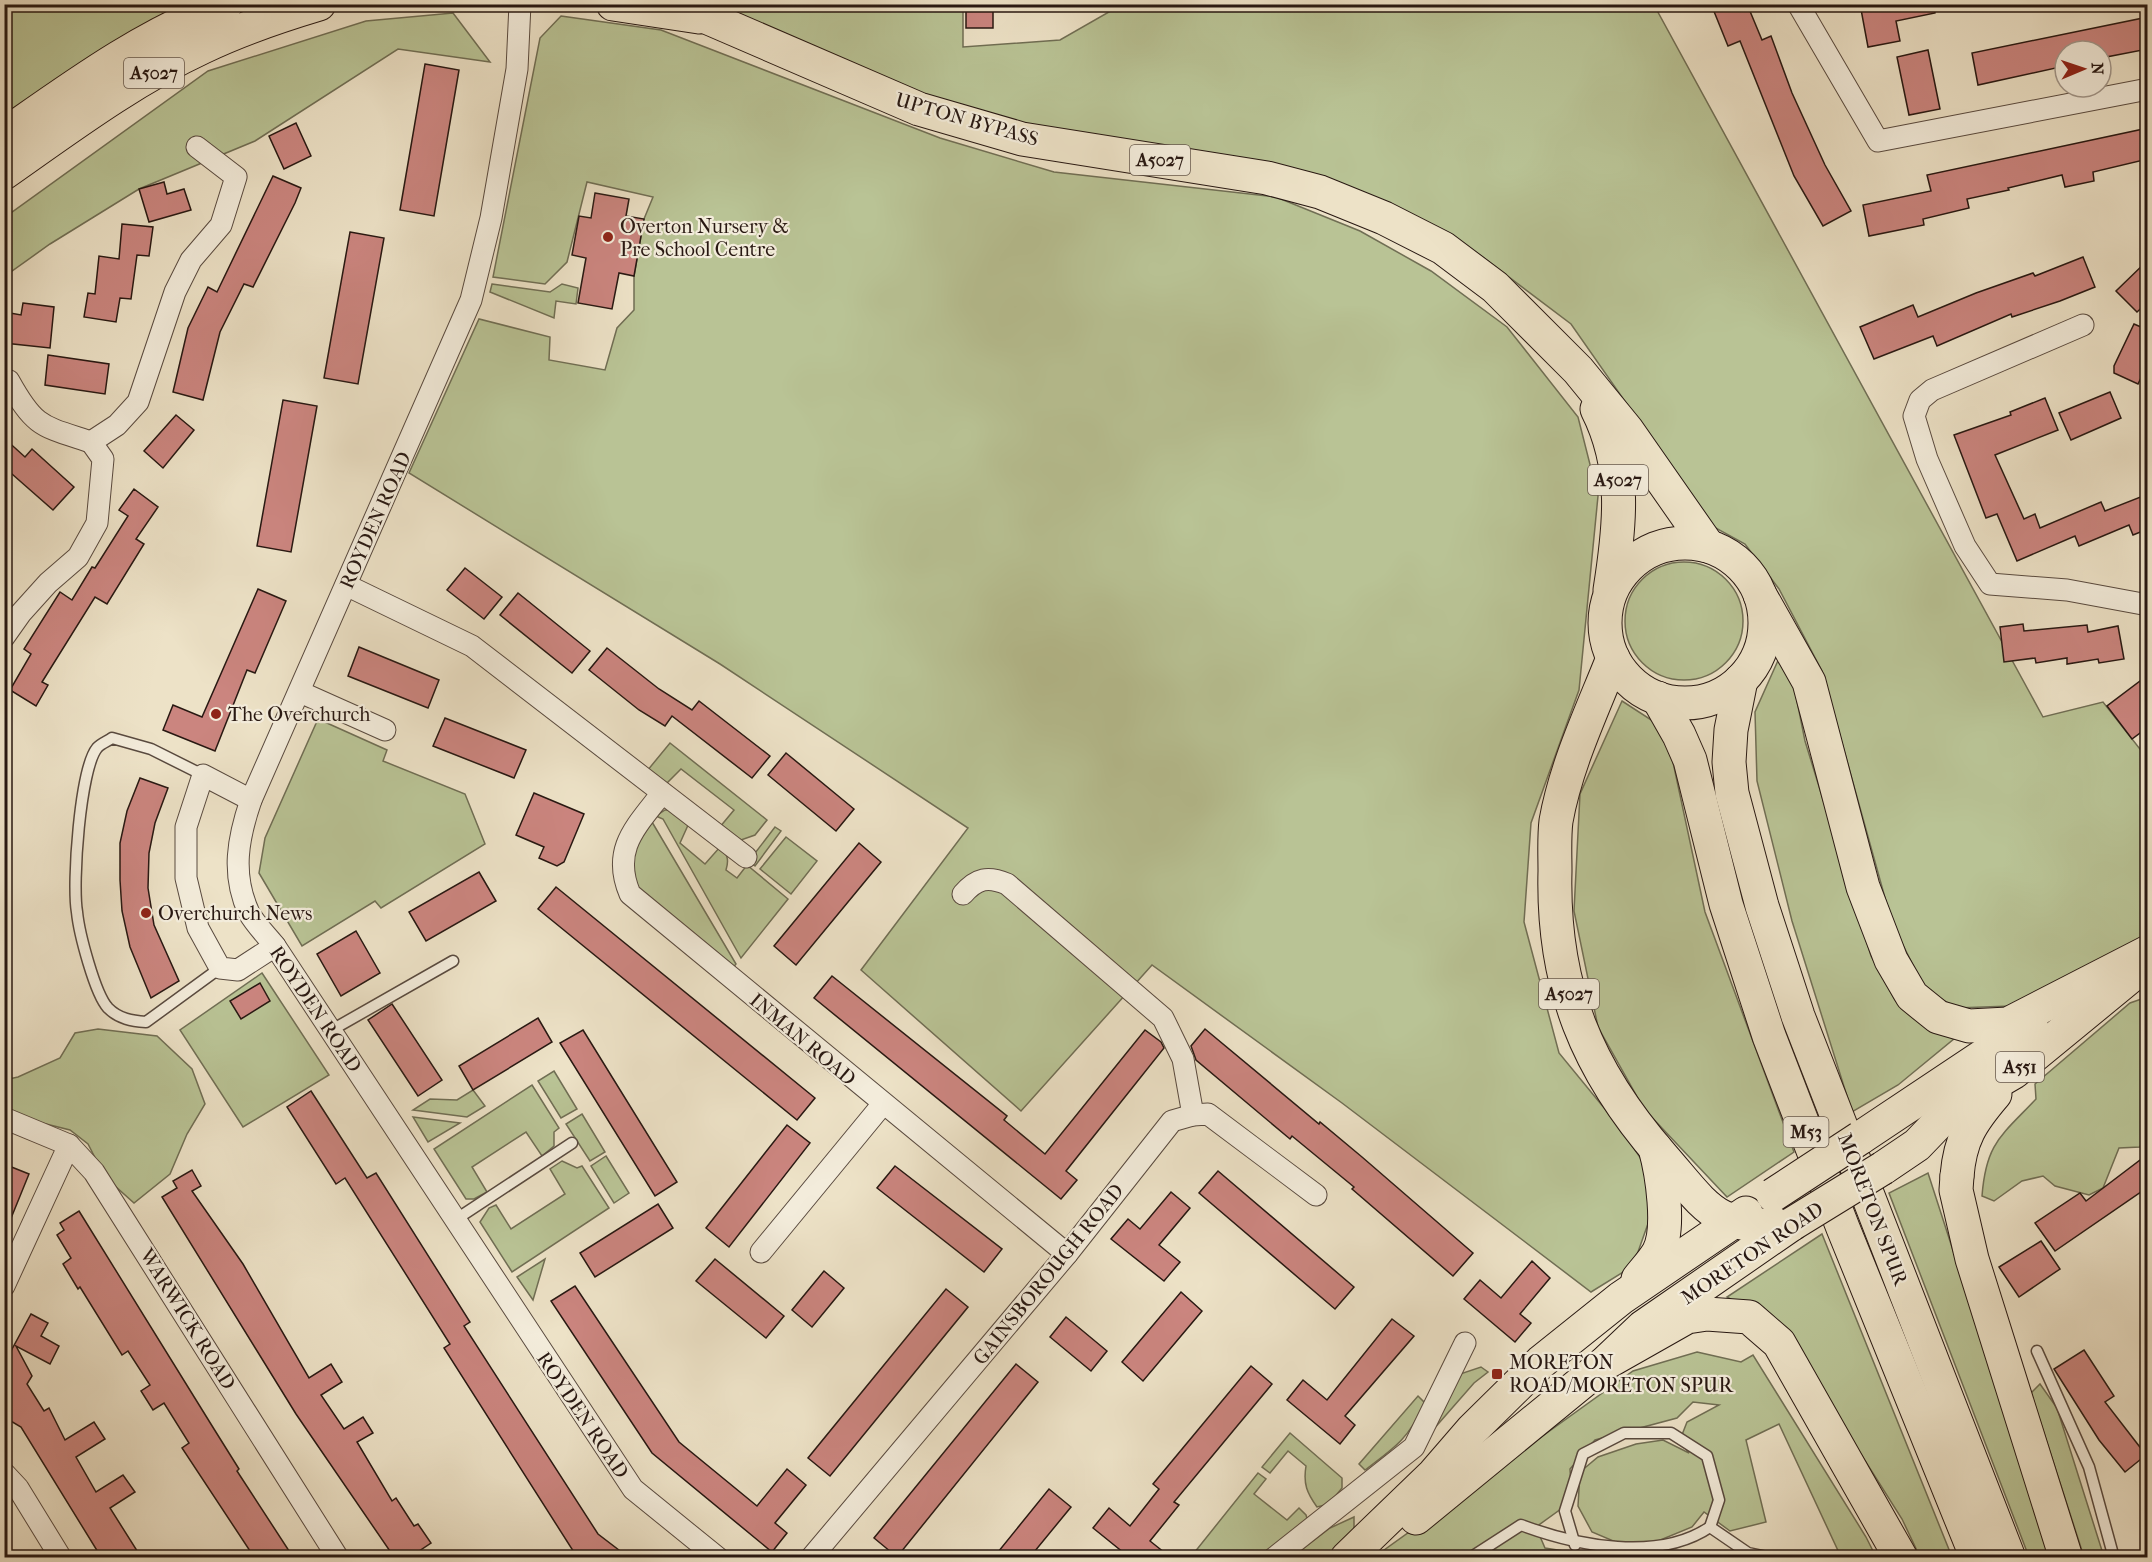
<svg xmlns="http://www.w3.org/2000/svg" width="2152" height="1562" font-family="'IM FELL French Canon',serif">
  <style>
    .green { fill: #b9c395; stroke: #706e54; stroke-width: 1.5 }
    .building { fill: #cb857f; stroke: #281812; stroke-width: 1.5 }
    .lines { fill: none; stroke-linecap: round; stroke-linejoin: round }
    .lane-casing { stroke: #594a3f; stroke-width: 13 }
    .street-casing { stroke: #594a3f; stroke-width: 23 }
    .primary-casing { stroke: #281812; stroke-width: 35 }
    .highway-casing { stroke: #281812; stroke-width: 35 }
    .lane { stroke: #f3ecdb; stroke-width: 10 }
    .street { stroke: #f3ecdb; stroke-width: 21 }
    .primary { stroke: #ede2c7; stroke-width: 33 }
    .highway { stroke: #ede2c7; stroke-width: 33 }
    .primary-bridge-casing { stroke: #281812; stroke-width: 35; stroke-linecap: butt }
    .primary-bridge { stroke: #ede2c7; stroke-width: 33 }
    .poi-dot { fill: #8f2418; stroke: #f3ecdb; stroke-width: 2 }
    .labels { text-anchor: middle; stroke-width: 4.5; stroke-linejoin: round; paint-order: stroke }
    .shield { fill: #f3ecdb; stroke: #65584e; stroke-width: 1.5 }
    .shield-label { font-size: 18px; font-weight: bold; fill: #281812 }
    .street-label { font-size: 20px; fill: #281812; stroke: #f3ecdb }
    .poi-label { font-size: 20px; fill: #281812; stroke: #f3ecdb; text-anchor: start }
  </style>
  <rect width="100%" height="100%" fill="#ede2c7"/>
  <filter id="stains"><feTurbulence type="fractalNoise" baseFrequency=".00333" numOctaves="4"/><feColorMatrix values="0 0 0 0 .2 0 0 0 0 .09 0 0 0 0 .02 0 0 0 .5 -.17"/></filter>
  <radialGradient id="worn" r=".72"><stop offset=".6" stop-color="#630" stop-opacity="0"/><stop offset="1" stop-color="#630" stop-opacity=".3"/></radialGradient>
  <g class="green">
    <polygon points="4,5 210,5 5,124"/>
    <polygon points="719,5 963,5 963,47 1060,40 1121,5 1654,5 2043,717 2103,702 2147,758 2147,939 2011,1006 1956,1008 1925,989 1892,923 1822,671 1779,589 1745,544 1712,526 1571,324 1481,256 1397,207 1050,131 920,94"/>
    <polygon points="453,13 490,62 398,49 255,141 139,189 50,244 5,276 4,218 208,71 366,21"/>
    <polygon points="561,16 661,30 940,138 1054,172 1276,197 1360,231 1431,271 1507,327 1578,417 1598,496 1579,690 1531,823 1524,922 1559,1053 1623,1131 1650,1173 1650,1218 1633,1266 1591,1292 1342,1103 1152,965 1021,1111 861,970 968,828 720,664 409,473 479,319 550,337 549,360 605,370 617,328 634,310 634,276 644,219 653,197 587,182 567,262 545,284 493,277 540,38"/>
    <polygon points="492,284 550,292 562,284 578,288 576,304 556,301 554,318 490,292"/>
    <circle cx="1684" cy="621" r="59"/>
    <polygon points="1780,656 1794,686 1805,741 1871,956 1895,1000 1955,1038 1898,1085 1852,1112 1792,921 1757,781 1755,712"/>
    <polygon points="1622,701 1656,723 1671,753 1705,912 1794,1152 1727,1197 1644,1109 1598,1027 1574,911 1580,794"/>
    <polygon points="318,719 387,750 383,761 465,794 485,844 381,908 375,901 302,946 259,873 265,838"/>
    <polygon points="670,743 767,820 755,835 741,840 719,828 734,810 681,769 666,784 647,771"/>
    <path d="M665,810H674L689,823L680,843L705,864L720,847C728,855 729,860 726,870L737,878L747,865L788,899L741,958L663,819L656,816Z"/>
    <polygon points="652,822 736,964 732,969 634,884 631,851"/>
    <polygon points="775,827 781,831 755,866 749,861"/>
    <polygon points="786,837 817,861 791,894 760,869"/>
    <polygon points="262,973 329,1075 243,1127 180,1030"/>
    <path d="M2147,997V1126L2140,1147L2119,1148L2103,1188L2089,1195L2055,1186L2043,1176L2022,1181L1994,1201L1982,1196C1986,1143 2001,1136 2036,1099L2035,1084L2130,1003Z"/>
    <polygon points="98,1029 157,1036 192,1069 205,1104 187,1134 170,1174 134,1203 105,1177 88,1144 70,1130 26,1119 5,1109 4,1080 18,1077 60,1058 75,1033"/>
    <polygon points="554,1071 577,1109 561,1118 538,1081"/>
    <polygon points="532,1085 559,1128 554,1132 554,1146 542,1156 526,1132 472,1167 487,1192 474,1199 466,1199 434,1149"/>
    <polygon points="473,1090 485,1106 467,1117 413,1110 430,1099 457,1100"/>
    <polygon points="582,1114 605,1152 590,1161 566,1124"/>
    <polygon points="413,1117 460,1123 428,1142"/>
    <polygon points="606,1156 629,1193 614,1203 591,1166"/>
    <polygon points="562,1161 577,1168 582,1166 609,1208 512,1272 480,1222 489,1208 496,1205 511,1229 565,1194 550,1169"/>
    <polygon points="1928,1173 2052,1557 2029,1557 1889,1193"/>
    <polygon points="1822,1234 1952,1557 1920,1557 1902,1519 1782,1329 1727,1297"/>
    <polygon points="545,1259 533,1300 517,1277"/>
    <polygon points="1697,1352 1741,1362 1753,1355 1866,1537 1876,1557 1841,1557 1779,1424 1746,1440 1766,1522 1730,1531 1704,1512 1692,1527 1658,1541 1625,1546 1592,1532 1578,1506 1580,1472 1598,1457 1636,1444 1663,1440 1689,1453 1680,1440 1687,1422 1719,1405 1693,1402 1677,1418 1595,1440 1570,1469 1572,1501 1536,1527 1545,1548 1576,1553 1577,1557 1449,1558 1448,1554 1445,1558 1373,1558 1633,1371"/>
    <polygon points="1481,1367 1488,1372 1474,1383 1432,1431 1460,1374"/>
    <polygon points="2040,1384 2057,1408 2104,1557 2084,1557 2031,1393"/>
    <path d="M1418,1396L1425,1403C1408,1439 1396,1447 1365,1470L1359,1464Z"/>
    <path d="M1290,1433L1342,1478V1488L1329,1504L1317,1507C1307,1493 1303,1484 1306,1466L1288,1451L1270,1473L1262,1467Z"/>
    <polygon points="1258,1473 1266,1479 1254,1494 1287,1520 1299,1508 1306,1515 1308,1522 1261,1557 1190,1558"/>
    <polygon points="1354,1517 1354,1535 1330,1557 1291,1558 1330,1528"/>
  </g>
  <g class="building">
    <rect x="966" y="4" width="27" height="24"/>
    <polygon points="1711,4 1747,4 1762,40 1771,36 1792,93 1825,165 1851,211 1823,226 1794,176 1740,41 1728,46"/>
    <polygon points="1860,4 1934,4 1935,13 1896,21 1900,41 1868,47"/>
    <polygon points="2148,17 2148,49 2101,58 2101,51 2065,51 2065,66 1978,85 1972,53"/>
    <polygon points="1928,50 1940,109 1909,115 1897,57"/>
    <polygon points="425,64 459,70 434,216 400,210"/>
    <polygon points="296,123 311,156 284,169 269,136"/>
    <polygon points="2148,128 2148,159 2093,172 2094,181 2065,187 2062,175 2008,188 2009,190 1967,199 1969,208 1923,219 1924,225 1869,236 1863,205 1931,191 1927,175"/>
    <polygon points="273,176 301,188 295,203 253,287 244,284 220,332 203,400 173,392 188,328 208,287 217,292"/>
    <polygon points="164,182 167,194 184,189 191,210 149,222 139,189"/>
    <polygon points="595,193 629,199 626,216 644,219 634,276 619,273 612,309 578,303 586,258 572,255 579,216 591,218"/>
    <polygon points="122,224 153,227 149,256 137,255 131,299 120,298 116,322 84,317 88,293 95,294 99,256 119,259"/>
    <polygon points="350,232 384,238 358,384 324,378"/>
    <polygon points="2083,257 2095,287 2060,301 2012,317 2011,314 1937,346 1933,336 1874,359 1860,327 1913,305 1918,317 1976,293 2033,273 2035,276"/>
    <polygon points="2148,260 2148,302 2137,312 2116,291"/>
    <polygon points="23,303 54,307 50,348 4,343 4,312 21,315"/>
    <polygon points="2134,324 2148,330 2148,363 2138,384 2114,373 2114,366"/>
    <polygon points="48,355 109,364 105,394 45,385"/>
    <polygon points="2110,392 2121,418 2071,440 2059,413"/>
    <polygon points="2045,398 2058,430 1995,455 2024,519 2035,514 2040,528 2101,502 2105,511 2148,494 2148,529 2133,535 2129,525 2079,546 2075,536 2017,561 1997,514 1986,518 1954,435 2011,415 2010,412"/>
    <polygon points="283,400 317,406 291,552 257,546"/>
    <polygon points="176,415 194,430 163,468 144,451"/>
    <polygon points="4,438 25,457 32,449 74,487 53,510 4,467"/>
    <polygon points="134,489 158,507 136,539 144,544 107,604 95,597 42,682 48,685 36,706 10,690 31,654 24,649 60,592 72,600 92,567 95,568 128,516 119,510"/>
    <polygon points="465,568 502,597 484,619 447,590"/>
    <polygon points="258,589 286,601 255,673 247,670 215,751 163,730 173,705 202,717"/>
    <polygon points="518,593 590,651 572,673 500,615"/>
    <polygon points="2023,624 2024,631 2087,625 2088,632 2118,626 2124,659 2099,663 2098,659 2067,664 2067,658 2036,663 2035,658 2004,662 2000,627"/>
    <polygon points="359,647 439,680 428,708 348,676"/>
    <polygon points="607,648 659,689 692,710 699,701 770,756 752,778 672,716 665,726 639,710 589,670"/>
    <polygon points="2148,675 2148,727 2132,739 2107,706"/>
    <polygon points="445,718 526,750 514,778 433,746"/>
    <polygon points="786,753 854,809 836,831 768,775"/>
    <polygon points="140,778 168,788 155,823 149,853 148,888 154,925 179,981 151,998 130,947 122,911 120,880 120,843 127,811"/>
    <polygon points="534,793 584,814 564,862 557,866 539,858 544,847 516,835"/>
    <polygon points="859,843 881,862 796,965 774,946"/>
    <polygon points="479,872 496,901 426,941 409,912"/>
    <polygon points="556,887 815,1098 797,1120 538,909"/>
    <polygon points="356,931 380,973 341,996 317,954"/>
    <polygon points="832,976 1007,1116 1004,1120 1045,1154 1145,1030 1161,1042 1164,1048 1066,1171 1077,1180 1061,1199 814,998"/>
    <polygon points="260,983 270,1001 241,1019 230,1001"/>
    <polygon points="392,1004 442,1080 418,1096 368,1020"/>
    <polygon points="538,1018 552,1042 473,1090 459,1066"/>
    <polygon points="1205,1029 1319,1124 1320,1122 1362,1157 1473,1253 1453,1276 1352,1189 1354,1187 1292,1136 1290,1139 1196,1060 1191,1046"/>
    <polygon points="583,1030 677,1182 655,1196 560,1043"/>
    <polygon points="311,1091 367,1178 376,1173 470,1322 464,1326 598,1534 628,1557 577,1557 444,1348 450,1344 345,1178 336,1184 287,1107"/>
    <polygon points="787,1125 810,1143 729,1247 706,1228"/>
    <polygon points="2148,1154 2148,1187 2055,1251 2035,1223 2080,1193 2086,1201"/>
    <polygon points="4,1164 29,1174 5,1233 4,1233"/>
    <polygon points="895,1166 1002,1249 984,1272 877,1188"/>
    <polygon points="192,1170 201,1186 192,1191 243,1264 309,1378 331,1364 342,1382 321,1395 344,1429 363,1417 373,1433 357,1442 392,1501 396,1498 414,1526 418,1524 431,1543 410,1557 394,1557 296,1414 162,1197 177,1188 173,1181"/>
    <polygon points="1218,1171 1354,1287 1335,1309 1199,1193"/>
    <polygon points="1171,1192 1190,1208 1159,1245 1180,1262 1164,1281 1111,1239 1128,1219 1140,1229"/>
    <polygon points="658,1204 673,1228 595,1277 580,1253"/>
    <polygon points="79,1211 214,1429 239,1469 237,1471 293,1557 254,1557 182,1448 189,1443 164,1403 153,1410 141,1391 150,1385 128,1351 122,1355 80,1287 78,1289 63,1264 71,1258 57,1235 64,1230 60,1223"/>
    <polygon points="2041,1241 2060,1269 2019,1297 1999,1267"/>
    <polygon points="715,1259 784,1316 766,1338 696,1281"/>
    <polygon points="1532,1261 1550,1278 1520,1314 1531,1323 1515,1342 1464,1299 1480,1280 1501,1298"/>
    <polygon points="824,1271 844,1288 812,1327 792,1310"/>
    <polygon points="575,1286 679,1442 757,1506 787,1469 806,1485 775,1523 787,1533 772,1552 652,1453 551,1301"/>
    <polygon points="946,1289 968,1307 830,1476 808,1458"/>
    <polygon points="1181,1292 1202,1311 1143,1381 1122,1362"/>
    <polygon points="31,1314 48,1323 41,1336 59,1346 50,1364 16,1346 32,1376 27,1384 44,1411 49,1408 65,1440 94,1422 105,1439 76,1457 96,1492 123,1475 135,1492 110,1508 141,1557 101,1557 21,1427 4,1417 4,1364"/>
    <polygon points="1066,1317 1107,1351 1091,1371 1050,1337"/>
    <polygon points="1392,1319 1414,1336 1345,1416 1355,1425 1340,1444 1287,1400 1303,1380 1327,1400"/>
    <polygon points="2084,1350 2114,1396 2105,1402 2146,1455 2125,1472 2099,1440 2054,1369"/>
    <polygon points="1016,1364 1038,1382 897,1557 874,1538"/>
    <polygon points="1251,1366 1272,1384 1174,1502 1179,1505 1150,1541 1170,1557 1129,1557 1093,1528 1109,1508 1130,1526 1159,1489 1153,1484"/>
    <polygon points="1049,1489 1071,1507 1030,1557 994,1557"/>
  </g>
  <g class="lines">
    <g class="lane-casing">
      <g id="lane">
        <path d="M203,775L151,749L112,738C108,741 100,744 97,748C80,769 72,884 77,912C79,933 95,994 108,1008C119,1019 132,1021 146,1022L220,968"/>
        <polyline points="330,1031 453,961"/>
        <polyline points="455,1220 572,1143"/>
        <polyline points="2037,1351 2089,1467 2114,1558"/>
        <polyline points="1575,1545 1565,1511 1583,1454 1624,1433 1671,1433 1707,1456 1719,1500 1710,1527"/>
        <path d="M1470,1558L1521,1525C1577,1546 1659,1562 1710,1527L1748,1553L1772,1558"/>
      </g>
    </g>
    <g class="street-casing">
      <g id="street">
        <path d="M520,4L517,69L491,218L471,300L251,800C238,838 231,874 249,913C255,924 267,936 275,946L633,1489L718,1558"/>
        <polyline points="1798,4 1878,141 2148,89"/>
        <polyline points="2083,325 1932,390 1920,400 1914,416 1927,459 1965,546 1990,584 2067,590 2148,605"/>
        <path d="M4,381H9C35,428 42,426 91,442"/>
        <polyline points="91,442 117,425 138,402 175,292 191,260 221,225 236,177 197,147"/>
        <polyline points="346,585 472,646 746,857"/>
        <polyline points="4,637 21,613 48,583 78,557 97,523 103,459 91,442"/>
        <polyline points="300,692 385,730"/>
        <path d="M662,793C636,827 611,849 630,894L1067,1254"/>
        <polyline points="251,800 203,775 186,827 186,878 198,928 220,968 238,970 275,946"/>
        <path d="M963,894C977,878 988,876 1007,884L1163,1018L1183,1059L1193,1115"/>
        <polyline points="4,1118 69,1145 94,1172 338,1558"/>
        <polyline points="761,1252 882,1105"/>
        <polyline points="4,1286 69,1145"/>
        <polyline points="4,1473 18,1488 61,1558"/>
        <polyline points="811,1558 1067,1254 1172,1121 1193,1115 1208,1114 1316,1195"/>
        <polyline points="1274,1558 1414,1447 1465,1343"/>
      </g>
    </g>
    <g class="primary-casing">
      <g id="primary">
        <polyline points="613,4 699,17"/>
        <polyline points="676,4 919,109 1022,139 1267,178 1320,192 1384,218 1443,248 1495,287 1578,370 1627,430 1708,546"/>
        <path d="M4,135C74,86 145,34 226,4"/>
        <path d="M4,173C68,128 132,80 203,47C240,29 279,16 319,4"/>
        <path d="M1597,409C1627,468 1620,527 1610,590"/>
        <circle cx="1685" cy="623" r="80"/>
        <polyline points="1760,595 1809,682 1863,887 1891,960 1912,996 1938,1017 1969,1026 2008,1024 2148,952"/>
        <path d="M1613,658C1592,711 1566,765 1556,821C1554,837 1555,855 1555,871C1552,986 1587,1070 1662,1156C1709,1210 1715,1231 1792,1224"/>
        <polyline points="1860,1138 2031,1024"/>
        <polyline points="1883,1168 1917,1145 1941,1120 1983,1090 2014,1072 2132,975"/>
        <path d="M1957,1176C1960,1139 1971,1122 1995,1094"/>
        <path d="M1638,1279C1644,1271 1652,1263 1658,1253C1671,1230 1662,1173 1655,1148"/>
        <polyline points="1416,1518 1604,1364 1643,1327 1792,1224"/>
        <polyline points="1347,1558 1434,1474 1472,1430 1541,1362 1621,1298 1746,1213"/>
      </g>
    </g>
    <g class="highway-casing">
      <g id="highway">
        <polyline points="1741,680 1731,730 1729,762 1732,793 1762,906 1798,1016 2009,1558"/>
        <polyline points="1658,698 1679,735 1690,760 1726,904 1769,1036 1843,1228 1977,1558"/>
        <polyline points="1957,1176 1956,1190 1972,1259 2066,1558"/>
        <polyline points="1604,1364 1687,1317 1707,1314 1749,1317 1779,1343 1901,1558"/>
      </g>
    </g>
    <use href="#lane" class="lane"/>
    <use href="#street" class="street"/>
    <use href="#primary" class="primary"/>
    <use href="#highway" class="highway"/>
    <g class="primary-bridge-casing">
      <g id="primary-bridge">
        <polyline points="1773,1195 1860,1138"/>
        <polyline points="1792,1224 1883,1168"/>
      </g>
    </g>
    <use href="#primary-bridge" class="primary-bridge"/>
  </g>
  <g class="poi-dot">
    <circle cx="608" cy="237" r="6"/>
    <circle cx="216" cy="714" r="6"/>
    <circle cx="146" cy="913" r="6"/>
    <rect x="1491" y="1368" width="12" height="12" rx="3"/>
  </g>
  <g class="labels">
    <g class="shield">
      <rect x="124" y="58" width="60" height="30" rx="4.5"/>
      <rect x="1130" y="145" width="60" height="30" rx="4.5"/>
      <rect x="1588" y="465" width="60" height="30" rx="4.5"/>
      <rect x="1539" y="979" width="60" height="30" rx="4.5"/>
      <rect x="1996" y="1052" width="48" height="30" rx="4.5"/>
      <rect x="1783.5" y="1117" width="45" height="30" rx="4.5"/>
    </g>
    <g class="shield-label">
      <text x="154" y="79">A5027</text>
      <text x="1160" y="166">A5027</text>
      <text x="1618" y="486">A5027</text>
      <text x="1569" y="1000">A5027</text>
      <text x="2020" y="1073">A551</text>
      <text x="1806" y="1138">M53</text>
    </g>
    <g class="street-label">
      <text transform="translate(967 119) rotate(16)" y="7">UPTON BYPASS</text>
      <text transform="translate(375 520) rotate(-66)" y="7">ROYDEN ROAD</text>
      <text transform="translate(316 1009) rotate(56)" y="7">ROYDEN ROAD</text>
      <text transform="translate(803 1039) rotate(40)" y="7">INMAN ROAD</text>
      <text transform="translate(1873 1209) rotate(69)" y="7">MORETON SPUR</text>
      <text transform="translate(1752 1253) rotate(-34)" y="7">MORETON ROAD</text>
      <text transform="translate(1048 1274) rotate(-51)" y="7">GAINSBOROUGH ROAD</text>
      <text transform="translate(188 1319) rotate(58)" y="7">WARWICK ROAD</text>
      <text transform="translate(583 1415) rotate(56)" y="7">ROYDEN ROAD</text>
    </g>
    <g class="poi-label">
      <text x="620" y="233">Overton Nursery &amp;<tspan x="620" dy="23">Pre School Centre</tspan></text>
      <text x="228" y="721">The Overchurch</text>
      <text x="158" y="920">Overchurch News</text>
      <text x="1509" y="1369">MORETON<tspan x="1509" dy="23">ROAD/MORETON SPUR</tspan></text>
    </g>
  </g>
  <rect width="2152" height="1562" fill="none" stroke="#ede2c7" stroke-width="24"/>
  <rect x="6" y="6" width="2140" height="1550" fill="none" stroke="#281812" stroke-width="3"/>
  <rect x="12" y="12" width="2128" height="1538" fill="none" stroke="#281812" stroke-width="1.5"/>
  <g transform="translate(2083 69) rotate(88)"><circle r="28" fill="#f3ecdb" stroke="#a2978b" stroke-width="1.5"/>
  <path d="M0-4.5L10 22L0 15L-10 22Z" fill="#8f2418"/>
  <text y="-9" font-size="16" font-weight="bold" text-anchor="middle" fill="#281812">N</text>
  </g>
  <rect width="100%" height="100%" filter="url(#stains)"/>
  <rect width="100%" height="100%" fill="url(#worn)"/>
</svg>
